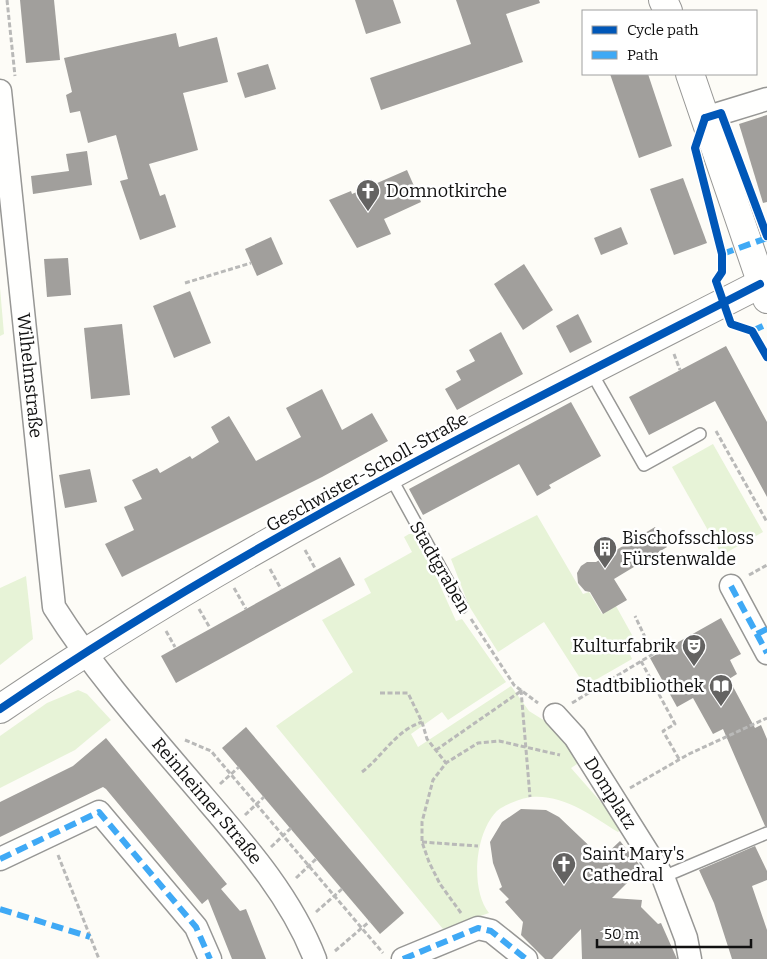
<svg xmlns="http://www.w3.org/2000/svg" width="767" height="959" font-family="Bitter,serif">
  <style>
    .green { fill: #e7f3d7 }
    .building { fill: #a19f9c }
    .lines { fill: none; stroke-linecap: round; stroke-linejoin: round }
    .service-casing { stroke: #979795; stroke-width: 14 }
    .minor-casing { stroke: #979795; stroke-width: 25 }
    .tertiary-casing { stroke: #979795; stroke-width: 30 }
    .path { stroke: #b9b9b8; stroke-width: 3; stroke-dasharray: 5 2.5; stroke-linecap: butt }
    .service { stroke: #fffffe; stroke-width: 11 }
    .minor { stroke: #fffffe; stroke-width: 22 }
    .tertiary { stroke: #fffffe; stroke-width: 28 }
    .quiet { stroke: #3fa9f5; stroke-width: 6; stroke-dasharray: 12 6; stroke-linecap: butt }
    .cycleway-casing { stroke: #fff; stroke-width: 11 }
    .cycleway { stroke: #0057b8; stroke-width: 8 }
    .labels { text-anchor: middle; stroke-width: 5; stroke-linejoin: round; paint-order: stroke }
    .poi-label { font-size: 18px; fill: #111; stroke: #fff; text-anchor: start }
    .street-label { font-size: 18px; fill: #111; stroke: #fff }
  </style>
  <rect width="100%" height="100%" fill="#fdfcf7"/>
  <g class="green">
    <polygon points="0,288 4,334 0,336"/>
    <polygon points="713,444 763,532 722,555 672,467"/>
    <polygon points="537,515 583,594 589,592 602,614 616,606 637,644 627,648 632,659 585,686 544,622 498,652 469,606 451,559"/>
    <path d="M409,534H417L456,621L462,619L506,682L448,720L442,712L411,734L418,747L511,686L529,711L545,721L566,741L580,762L571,768L623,827L618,832C592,816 564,794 531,797C522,798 501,806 496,812C475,834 470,889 489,913L443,929L276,726L353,672L322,620L371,593L364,579L412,552L404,537Z"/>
    <polygon points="26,576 33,639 0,665 0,588"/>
    <polygon points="78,690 87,694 111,720 75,750 0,788 0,736 47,703"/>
  </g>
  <g class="building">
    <polygon points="20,0 54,0 60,60 26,63"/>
    <polygon points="355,0 393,0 401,23 366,34"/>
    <polygon points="456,0 539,0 540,3 506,14 523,62 381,110 370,78 471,44"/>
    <polygon points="176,33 179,47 217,37 228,82 183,93 198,150 149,164 160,196 165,194 176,227 140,240 120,181 128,179 116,135 88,143 80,111 70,113 66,95 72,92 64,58"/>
    <polygon points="268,64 276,89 245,98 237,73"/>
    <polygon points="610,74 648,74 672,146 639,158"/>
    <polygon points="767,115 767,202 763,203 739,124"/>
    <polygon points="87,151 92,185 33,194 31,176 69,171 66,154"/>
    <polygon points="407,170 421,202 384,219 391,234 357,248 329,200 351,191 352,194"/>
    <polygon points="683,178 707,243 674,255 650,189"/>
    <polygon points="621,227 628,244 601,255 594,238"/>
    <polygon points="271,237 283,264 257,276 245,249"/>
    <polygon points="68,258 71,295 47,297 44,259"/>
    <polygon points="524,264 553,310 523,330 494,284"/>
    <polygon points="190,291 211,343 174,358 153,306"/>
    <polygon points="578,314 592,342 570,353 556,326"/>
    <polygon points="122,324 130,395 91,399 84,328"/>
    <polygon points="501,332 523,374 457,410 445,389 461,380 456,371 475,361 469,350"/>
    <polygon points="726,346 767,422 767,497 715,401 649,435 629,397"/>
    <polygon points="322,389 342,430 372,413 388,441 322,477 122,577 105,544 134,530 124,507 142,499 132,480 157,468 160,473 190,456 192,459 219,442 211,427 229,416 256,461 301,437 286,408"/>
    <polygon points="571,402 601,456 549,485 551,488 537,496 519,464 423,515 409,489"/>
    <polygon points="90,469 97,502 65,508 59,475"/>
    <polygon points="655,527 667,547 614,579 627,600 603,614 590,592 585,591 578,583 577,573 581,566 587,562 596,562"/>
    <polygon points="340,557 355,585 176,683 161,656"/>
    <polygon points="721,618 741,654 730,660 737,674 729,679 755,728 761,725 767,739 767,826 765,826 723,729 713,734 693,698 677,707 650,658"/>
    <polygon points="246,727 404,913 380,934 222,748"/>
    <polygon points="106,738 227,884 221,889 240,911 246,909 266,959 232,959 208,899 202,904 106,789 103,787 0,837 0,802 73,766"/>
    <polygon points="521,809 546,810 559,817 602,858 620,841 642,868 612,898 642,900 641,907 658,924 661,923 677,959 582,959 581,929 552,959 545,959 521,935 523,922 505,902 509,899 499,889 502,887 493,863 490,842 502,822"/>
    <polygon points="755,846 767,871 767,880 752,886 767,930 767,959 732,959 714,903 699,870"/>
  </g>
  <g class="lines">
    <g class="service-casing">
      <g id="service">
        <polyline points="590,370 644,465 700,434"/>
        <polyline points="390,476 462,607"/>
        <polyline points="663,877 767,833"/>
      </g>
    </g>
    <g class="minor-casing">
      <g id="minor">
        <path id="s1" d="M0,91L54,607C97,675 152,736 204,797C247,847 291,897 315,959"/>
        <polyline points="705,118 767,99"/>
        <polyline points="731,586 767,653"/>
        <path id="s2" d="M555,715L575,737L663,877L686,938L690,959"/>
        <polyline points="0,859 99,812 196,927 210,959"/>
        <polyline points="403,959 478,928 491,931 526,959"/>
      </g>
    </g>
    <g class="tertiary-casing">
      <g id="tertiary">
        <polyline points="663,0 668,11"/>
        <polyline points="690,74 767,299"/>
        <path d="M0,709C240,545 502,416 760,284"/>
      </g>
    </g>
    <g class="path">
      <polyline points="7,0 15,76"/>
      <polyline points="185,283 251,263"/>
      <polyline points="674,354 680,370"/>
      <polyline points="716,431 767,522"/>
      <polyline points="305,550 316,570"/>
      <polyline points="270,569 281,589"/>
      <polyline points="749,575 767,565"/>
      <polyline points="234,588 246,609"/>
      <polyline points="199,609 210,628"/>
      <polyline points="471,619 514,685 538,703"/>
      <polyline points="166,631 175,647"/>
      <polyline points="641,661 675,724 663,731 679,759"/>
      <polyline points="521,690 530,797"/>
      <polyline points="380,693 408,693 422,722 427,739 446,763"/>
      <polyline points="572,703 653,654 635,616"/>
      <polyline points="185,740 211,751 383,953"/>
      <polyline points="436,750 521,691"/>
      <path d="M362,772C383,756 395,731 422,722"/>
      <polyline points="220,784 239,767"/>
      <polyline points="630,788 689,754 767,718"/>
      <polyline points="245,815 264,797"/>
      <polyline points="422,842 478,846"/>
      <polyline points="271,847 291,828"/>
      <polyline points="58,855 99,959"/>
      <polyline points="296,878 316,859"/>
      <polyline points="316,912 342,889"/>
      <polyline points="461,913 440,884 429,862 422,842 422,822 433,780 446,763 478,743 499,741 560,755"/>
      <polyline points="335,951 370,921"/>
    </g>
    <use href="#service" class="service"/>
    <use href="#minor" class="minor"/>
    <use href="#tertiary" class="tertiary"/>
    <g class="quiet">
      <polyline points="722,254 767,238"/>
      <polyline points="752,331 767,324"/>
      <polyline points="731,586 767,653"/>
      <polyline points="757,634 767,629"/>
      <polyline points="0,859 99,812 196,927 210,959"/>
      <polyline points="0,909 90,937"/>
      <polyline points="403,959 478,928 491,931 526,959"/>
    </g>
    <g class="cycleway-casing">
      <g id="cycleway">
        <polyline points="705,118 695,148 722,254 722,272 716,281 731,324 752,331 767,357"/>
        <polyline points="705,118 721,113 767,236"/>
        <path d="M0,709C240,545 502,416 760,284"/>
      </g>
    </g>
    <use href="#cycleway" class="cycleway"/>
  </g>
  <defs>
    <g id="church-pin" transform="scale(1.25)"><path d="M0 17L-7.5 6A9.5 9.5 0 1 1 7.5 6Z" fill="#646362" stroke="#fff"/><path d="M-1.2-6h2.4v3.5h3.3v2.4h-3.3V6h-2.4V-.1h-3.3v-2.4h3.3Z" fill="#fff"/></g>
    <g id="building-pin" transform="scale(1.25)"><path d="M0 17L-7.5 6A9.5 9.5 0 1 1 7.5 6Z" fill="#646362" stroke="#fff"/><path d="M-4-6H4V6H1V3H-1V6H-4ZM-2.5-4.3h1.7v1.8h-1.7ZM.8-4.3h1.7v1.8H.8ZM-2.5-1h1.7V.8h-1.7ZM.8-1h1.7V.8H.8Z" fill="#fff"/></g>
    <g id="theatre-pin" transform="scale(1.25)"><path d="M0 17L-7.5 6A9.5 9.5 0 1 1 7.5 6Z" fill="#646362" stroke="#fff"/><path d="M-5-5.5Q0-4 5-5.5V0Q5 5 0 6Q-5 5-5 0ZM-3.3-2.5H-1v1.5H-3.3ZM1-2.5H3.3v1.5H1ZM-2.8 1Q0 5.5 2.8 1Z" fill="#fff"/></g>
    <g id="library-pin" transform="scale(1.25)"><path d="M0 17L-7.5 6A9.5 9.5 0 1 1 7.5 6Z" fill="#646362" stroke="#fff"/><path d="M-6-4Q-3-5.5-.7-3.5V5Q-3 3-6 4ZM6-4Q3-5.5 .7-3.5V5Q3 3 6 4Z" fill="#fff"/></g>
  </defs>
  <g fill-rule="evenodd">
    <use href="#church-pin" x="368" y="191"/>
    <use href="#building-pin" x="605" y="548"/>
    <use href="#theatre-pin" x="694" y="646"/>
    <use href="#library-pin" x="721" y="686"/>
    <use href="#church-pin" x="564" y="864"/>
  </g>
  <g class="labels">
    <g class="poi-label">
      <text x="386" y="197">Domnotkirche</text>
      <text x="622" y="544">Bischofsschloss<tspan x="622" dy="21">Fürstenwalde</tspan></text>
      <text x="676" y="652" text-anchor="end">Kulturfabrik</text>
      <text x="704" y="692" text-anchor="end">Stadtbibliothek</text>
      <text x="582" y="860">Saint Mary's<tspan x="582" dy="21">Cathedral</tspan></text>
    </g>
    <g class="street-label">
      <text dy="6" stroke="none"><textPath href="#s1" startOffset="286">Wilhelmstraße</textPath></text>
      <text transform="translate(367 472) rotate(-29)" y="6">Geschwister-Scholl-Straße</text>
      <text transform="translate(440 567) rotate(60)" y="6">Stadtgraben</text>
      <text dy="6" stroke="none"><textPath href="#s2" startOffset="96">Domplatz</textPath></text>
      <text dy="6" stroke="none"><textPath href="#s1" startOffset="766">Reinheimer Straße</textPath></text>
    </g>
  </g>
  <rect x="582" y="10" width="175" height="65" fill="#ffffff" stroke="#a0a0a0"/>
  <rect x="592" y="26" width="25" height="8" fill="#0057b8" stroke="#a0a0a0"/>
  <text x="627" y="35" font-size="15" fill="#111111">Cycle path</text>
  <rect x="592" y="51" width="25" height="8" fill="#3fa9f5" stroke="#a0a0a0"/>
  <text x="627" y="60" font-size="15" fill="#111111">Path</text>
  <path d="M597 939v8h154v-8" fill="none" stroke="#111111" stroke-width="2.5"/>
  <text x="604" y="939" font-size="15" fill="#111111" stroke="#ffffff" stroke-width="4" paint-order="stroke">50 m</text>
</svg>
